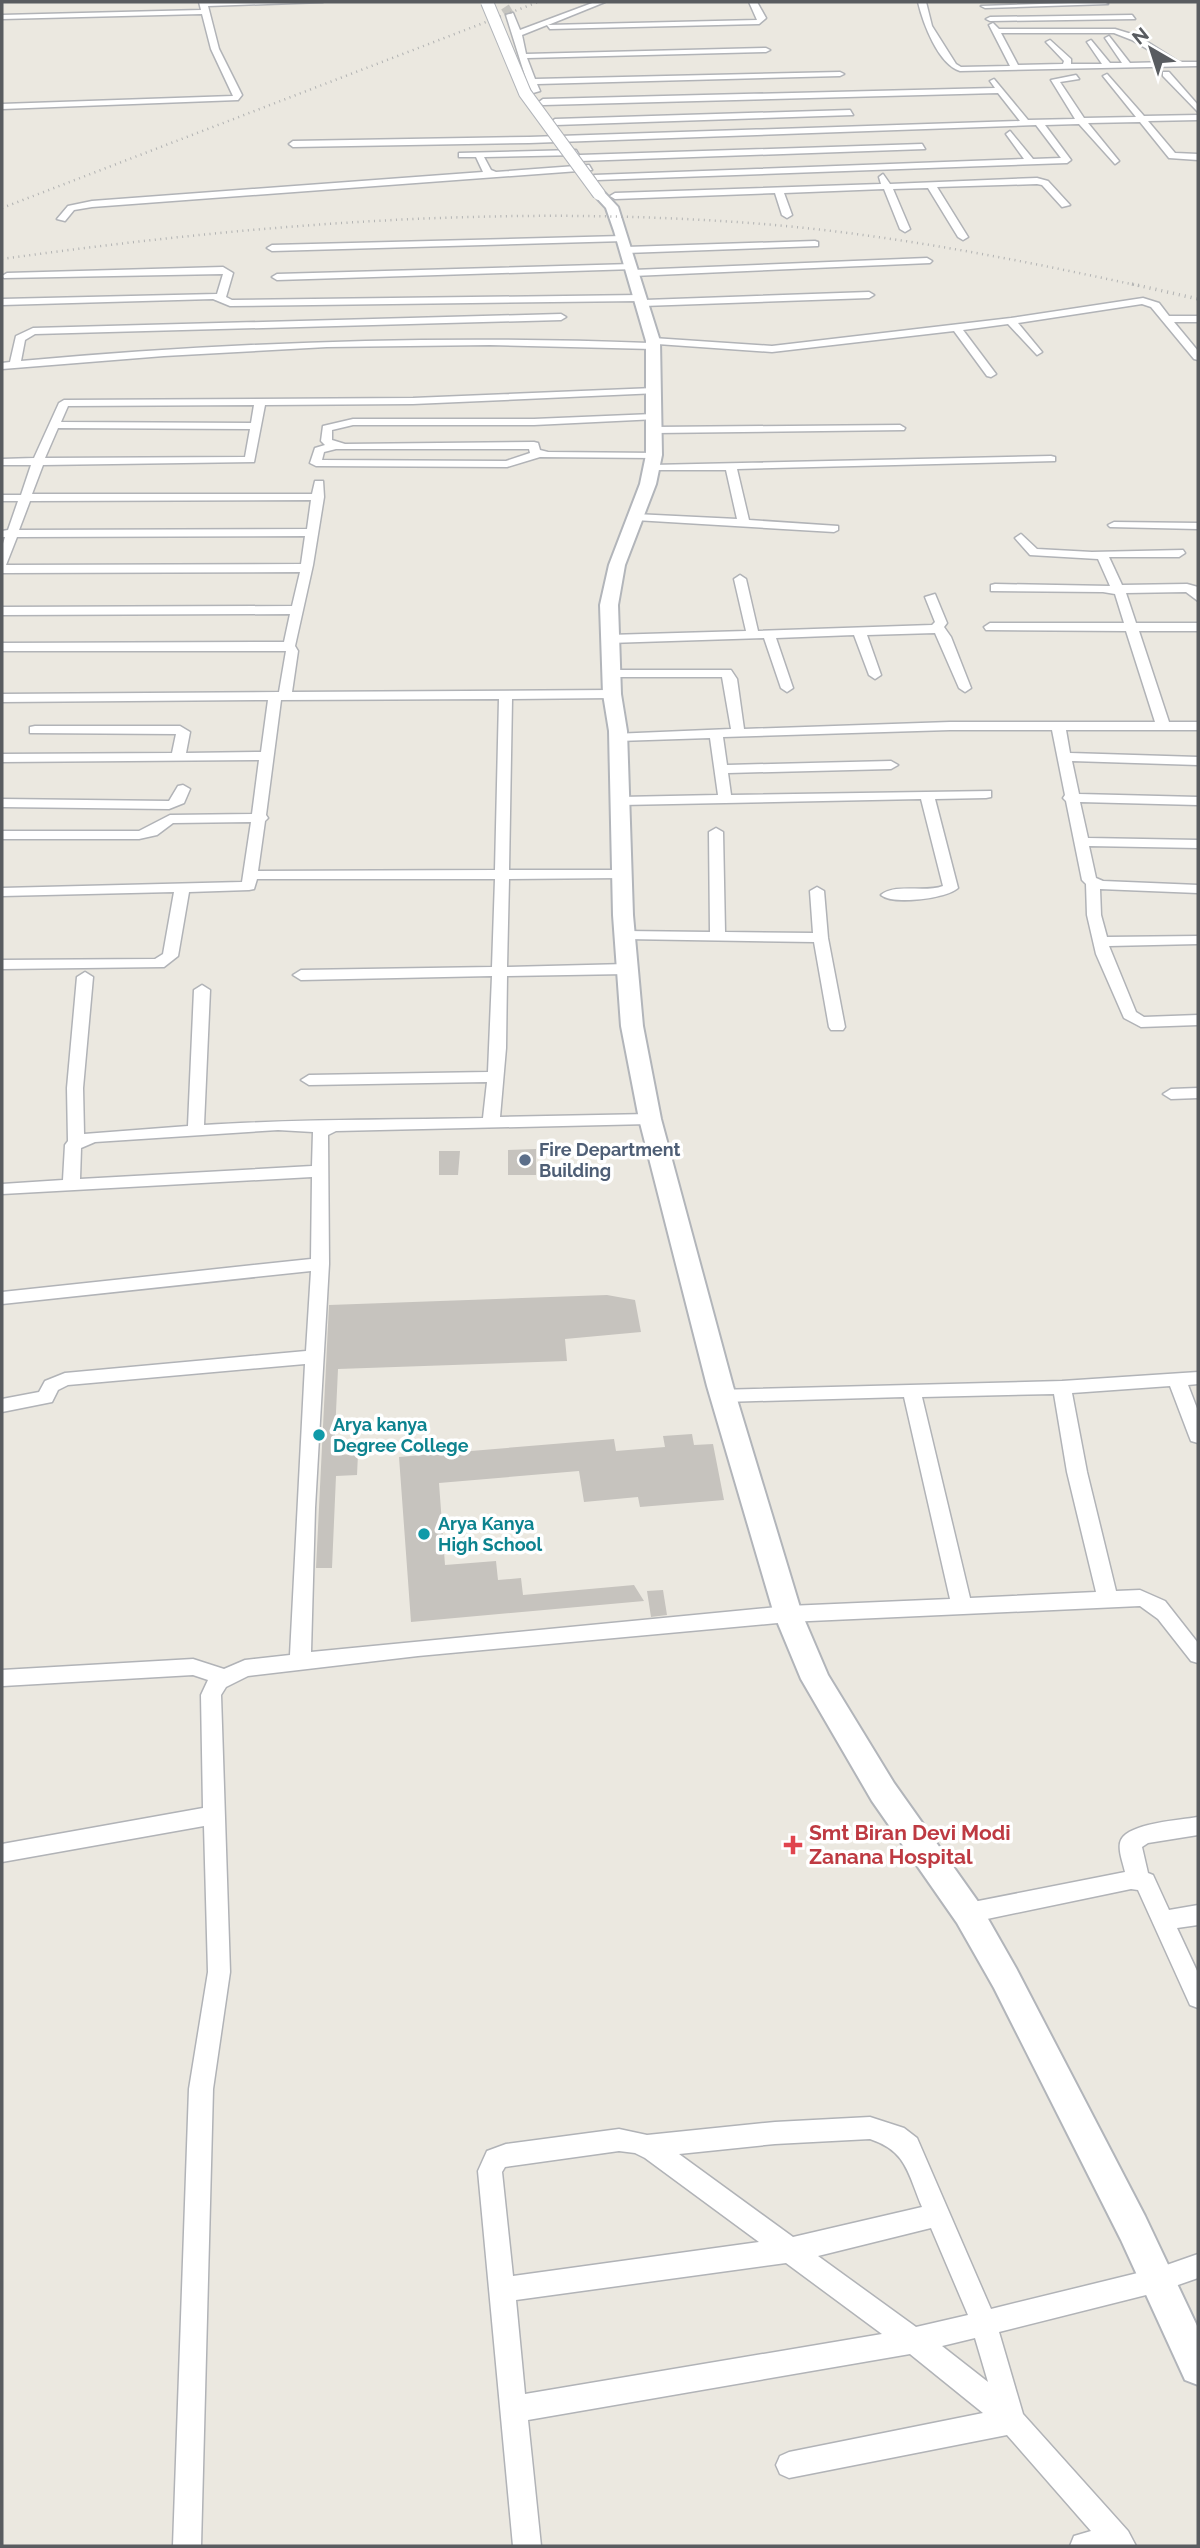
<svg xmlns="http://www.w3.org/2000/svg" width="1200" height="2548" font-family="Raleway,sans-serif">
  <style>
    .building { fill: #c6c3be }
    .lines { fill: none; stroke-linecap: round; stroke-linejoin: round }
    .minor-tunnel { stroke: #c6c5c0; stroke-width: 9; stroke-dasharray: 9 4.5; stroke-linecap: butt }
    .minor-casing { stroke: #b1b3b7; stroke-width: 3 }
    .secondary-casing { stroke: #b2b5ba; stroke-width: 4 }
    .minor { fill: #fff; fill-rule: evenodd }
    .secondary { fill: #fff; fill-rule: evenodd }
    .rail-far1 { stroke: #b1b2b2; stroke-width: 2.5; stroke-dasharray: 1 4.5; stroke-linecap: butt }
    .rail { stroke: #b1b2b2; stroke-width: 3.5; stroke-dasharray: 1 5; stroke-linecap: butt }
    .secondary-bridge-casing { stroke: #b2b5ba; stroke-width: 14; stroke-linecap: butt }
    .secondary-bridge { stroke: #fff; stroke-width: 12 }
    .service-dot { fill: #5c6f8a; stroke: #fff; stroke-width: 2.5 }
    .culture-dot { fill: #0f9aa8; stroke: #fff; stroke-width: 2.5 }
    .health-dot { fill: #e0444e; stroke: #fff; stroke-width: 2.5 }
    .labels { text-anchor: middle; stroke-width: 7; stroke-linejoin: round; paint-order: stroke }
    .service-label { font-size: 18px; font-weight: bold; fill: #4e5e75; stroke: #fff; text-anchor: start }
    .culture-label { font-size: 18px; font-weight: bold; fill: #0d838f; stroke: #fff; text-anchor: start }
    .near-health-label { font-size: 21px; font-weight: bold; fill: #be3a42; stroke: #fff; text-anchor: start }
  </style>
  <rect width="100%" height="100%" fill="#ebe8e0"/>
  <g class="building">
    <polygon points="536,1149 536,1175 508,1175 508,1150"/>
    <polygon points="439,1151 460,1151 458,1175 439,1175"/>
    <polygon points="607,1295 635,1300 641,1332 565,1339 567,1361 338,1369 334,1455 358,1454 357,1475 336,1476 332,1568 316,1568 329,1305"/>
    <polygon points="692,1434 694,1445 713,1444 724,1500 640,1507 638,1497 584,1502 579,1471 439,1483 445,1565 496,1561 498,1580 521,1578 523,1595 634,1585 644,1601 411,1622 399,1457 614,1439 616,1451 665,1447 663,1436"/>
    <polygon points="663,1590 667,1615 651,1617 647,1591"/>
  </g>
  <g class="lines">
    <polyline class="minor-tunnel" points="505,7 510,15"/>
    <g class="minor-casing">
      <g id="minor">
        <polygon points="199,2 323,2 208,6 219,49 242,95 238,100 2,109 2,104 233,96 211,49 202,14 2,19 2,15 201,10"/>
        <polygon points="595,2 605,2 548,25 757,20 749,2 757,2 766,18 759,24 550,29 547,25 522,35 526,54 766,48 770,50 766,52 527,58 535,79 840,72 844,74 840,76 537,84 540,91 533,93 527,82 506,15 513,13 520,30"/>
        <path d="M918,2H926L932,26L956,64L961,67L1010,66L989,25L993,23L999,29H1115L1138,36L1179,62H1198V66L960,71C938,64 923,23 918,2ZM1001,33H1114L1132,40L1169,62L1130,63L1109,36L1105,38L1122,63H1110L1091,40L1087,42L1102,64H1071V59L1050,40L1046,42L1064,61L1063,64L1018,65Z"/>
        <polygon points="1103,2 1108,4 985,8 981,6"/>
        <polygon points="1132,15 1135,19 990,21 986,19 990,17"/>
        <polygon points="1163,72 1169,72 1198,105 1198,112 1163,76"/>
        <polygon points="1107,74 1144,116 1198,115 1198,120 1148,121 1175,153 1198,154 1198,160 1169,158 1140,122 1088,123 1119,161 1115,164 1079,124 1045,125 1071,160 1067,163 597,180 594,175 1024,159 1006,134 1010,131 1033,159 1061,158 1036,125 529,143 293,147 289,144 293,141 529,137 1020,121 998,93 543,105 539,102 543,99 995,88 990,81 994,79 1028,120 1075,119 1051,80 1076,75 1079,79 1060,82 1084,118 1136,117 1103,76"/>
        <polygon points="850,110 853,115 555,125 551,122 555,119"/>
        <polygon points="922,144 925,149 580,161 576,158 580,155"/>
        <polygon points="576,150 579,155 484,157 491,170 496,172 589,165 592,170 92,207 74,210 65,221 57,219 68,206 92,201 483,172 476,157 459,157 459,153"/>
        <polygon points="883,174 890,184 1037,178 1048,181 1070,205 1062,207 1042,185 1037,184 937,187 968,237 963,240 958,237 928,188 893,189 910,229 905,232 900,229 884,189 784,193 792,215 787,218 782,215 775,193 615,199 610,196 615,193 881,184 879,177"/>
        <polygon points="622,236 627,239 625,241 272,251 267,248 272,245"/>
        <polygon points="815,241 818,242 818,246 626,253 621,250 626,247"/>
        <polygon points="927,258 932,261 930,263 633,276 628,273 633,270"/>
        <polygon points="632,264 635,265 635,269 277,280 272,277 277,274"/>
        <polygon points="223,267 233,273 226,297 232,300 641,295 644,296 645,300 869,292 874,295 869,298 643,306 639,305 639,301 230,306 213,299 2,305 2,299 217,294 223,274 4,278 2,276 7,273"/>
        <path d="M1143,298L1159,303L1169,316H1198V322H1174L1198,351V360L1194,359L1151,307L1142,304L1018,323L1042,352L1037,355L1008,324L963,330L996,374L991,377L987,376L954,331L772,352L657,344V348L653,349L490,345L327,347L164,356L2,369V363L10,362L16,336L33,328L561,314L566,317L561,320L35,334L25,340L21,361C230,342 439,335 649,343V339L653,338L772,346L1011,318Z"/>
        <path d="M654,388L658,389V393L413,404L265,405L254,462L43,465L32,494H312L315,481H323L324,497L313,565L295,646L298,651L292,692L612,690L618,694L612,698L512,699L509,870H622L629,874L622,878L509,879L507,967L627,964L635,969L627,974L507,976L506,1048L500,1117L650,1114L658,1119L650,1124L336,1131L328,1135L329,1264L315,1508L311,1652L788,1606L950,1599L904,1397L723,1402L716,1400L714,1395L716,1390L1062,1381L1198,1372V1384L1188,1385L1198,1411V1443L1191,1441L1189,1436L1170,1386L1072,1393L1087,1472L1116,1591L1140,1590L1165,1601L1198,1643V1663L1191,1661L1158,1619L1140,1606L788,1622L418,1656L248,1676L226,1687L221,1695L230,1972L213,2089L201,2546H173L189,2089L208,1972L204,1826L2,1862V1844L203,1808L201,1695L208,1680L193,1675L3,1686L2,1670L193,1659L224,1669L245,1660L290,1655L305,1364L68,1385L58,1390L52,1402L2,1412V1399L39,1392L45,1381L65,1373L306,1351L311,1271L2,1304V1292L311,1259L312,1177L2,1194V1184L63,1180L65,1145L68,1141L67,1088L77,977L85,972L93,977L83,1088L84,1134L188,1126L194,990L202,985L210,990L204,1125C297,1119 390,1120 483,1118L487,1082L309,1085L301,1080L309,1075L488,1072L492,976L301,980L293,975L301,970L492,967L495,879H257L254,889L249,890L189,892L178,956L164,967L2,969V960L155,959L163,954L174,892L2,896V888L242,882L251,822L173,823L157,835L139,839H2V831H139L170,815L252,814L259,760L2,762V754L172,753L176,734L30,733V727L35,726H180L190,732L186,753L261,752L268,700L2,702V694L279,692L286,651H2V643L284,642L290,614L2,615V607L292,606L300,572L2,573V547L5,537H2V531L8,530L18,501H2V495H21L31,465H2V459L34,458L59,403L64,400L413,398ZM254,405L251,423L61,422L68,406ZM58,428L250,429L245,457L45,458ZM311,500L307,529L19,530L30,501ZM305,536L301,564L6,565L17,537ZM499,699L495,870L258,871L265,821L268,818L266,815L281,700ZM278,1130L313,1132L312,1166L80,1179L81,1148L95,1142ZM1054,1394L1067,1472L1096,1592L970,1598L922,1397Z"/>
        <path d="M653,414L658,417L657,419L534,425H353L332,430V440L345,444L534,442L538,443L540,450L548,452L658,453V457L654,458L540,457L507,467L316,466L310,463L315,448L325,445L321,441L323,426L353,419H534ZM336,449H529L530,453L506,461L322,460L324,452Z"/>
        <polygon points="900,425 905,428 904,430 655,433 650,430 655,427"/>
        <polygon points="1051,456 1055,457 1055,461 737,469 749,520 838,526 838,530 834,532 635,520 629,517 635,514 737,519 726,470 648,470 646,468 652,465"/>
        <polygon points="1114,522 1198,523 1198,529 1110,527 1108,525"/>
        <path d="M1021,534L1037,549L1092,552L1183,550L1185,553L1179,557H1109L1122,585L1187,584L1198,587V601L1186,592L1126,593L1136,623H1198V631H1139L1169,722H1198V730H1066L1070,753L1198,757V765L1072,761L1079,794L1198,797V805L1080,802L1088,838L1198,840V848L1089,846L1096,878L1103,881L1198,885V893L1100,889L1101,915L1107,937L1198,936V944L1109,946L1136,1012L1144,1017L1198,1015V1025L1141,1027L1124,1018L1096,954L1087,915L1086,884L1082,880L1066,801L1063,798L1065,795L1052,730H950L723,737L727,765L891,761L898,765L891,769L728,773L731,795L991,791V797L986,798L935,799L958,888C946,899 893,905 881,895C895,883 925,893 943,886L921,799L621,805L614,801L621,797L718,795L710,738L618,741L613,740V734L731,729L722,677H606L605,674L611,670H731L737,679L744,729L950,722H1155L1126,631L986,630L984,627L990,623H1124L1115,594L1103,592L991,591V585L995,584L1110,586L1098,559L1030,555L1015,538Z"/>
        <polygon points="740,575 746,579 758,631 932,625 935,622 925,597 935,594 947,623 944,627 951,637 971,688 965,692 959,688 935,633 867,635 881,675 875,679 869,675 854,635 776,638 793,688 787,692 781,688 764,638 609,643 603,639 609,635 746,631 734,579"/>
        <polygon points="183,785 190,789 184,803 169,809 2,807 2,799 169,801 178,786"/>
        <polygon points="716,828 723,832 725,932 813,933 810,891 817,887 824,891 828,938 845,1027 843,1030 831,1030 829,1027 814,942 625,939 618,935 625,931 710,932 709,832"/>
        <polygon points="1198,1088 1198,1098 1171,1099 1163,1094 1171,1089"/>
        <path d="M1198,1817V1835L1148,1843L1142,1847L1148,1873L1153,1875L1169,1910L1198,1905V1925L1177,1928L1198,1973V2008L1190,2005L1138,1890L1131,1889L968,1923L960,1920L957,1913L960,1906L968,1903L1125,1872C1123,1863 1117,1848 1121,1840C1129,1823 1181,1820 1198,1817Z"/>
        <path d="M870,2117L904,2128L917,2138L991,2309L1158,2268L1198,2254V2278L1158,2292L999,2332L1023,2414L1128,2531L1136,2546H1070L1074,2536L1091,2531L1007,2435L789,2478L780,2474L776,2465L780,2456L789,2452L983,2413L910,2354L528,2420L541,2546H513L478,2171L487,2151L506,2144L619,2129L647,2135L775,2122ZM870,2139C907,2151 908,2174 922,2207L793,2237L679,2154L775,2144ZM619,2151L635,2153L645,2158L759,2242L513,2276L502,2172L505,2167ZM931,2228L968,2315L916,2327L818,2256ZM786,2263L882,2334L525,2394L516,2300ZM975,2338L988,2382L942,2346Z"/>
      </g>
    </g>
    <g class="secondary-casing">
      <polygon id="secondary" points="595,191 603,191 618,207 660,341 662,455 656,484 625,565 618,605 621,694 627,731 633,915 643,1026 661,1119 733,1386 802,1614 828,1675 894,1783 979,1903 1016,1968 1145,2216 1198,2328 1198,2385 1185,2380 1121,2240 994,1988 957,1923 872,1801 801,1679 774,1614 707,1386 639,1119 621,1026 613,915 609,731 603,694 600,605 609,565 640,484 646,455 646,341 614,231 606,208 593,194"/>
    </g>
    <use href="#minor" class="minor"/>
    <use href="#secondary" class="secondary"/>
    <g class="rail-far1">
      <polyline points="2,208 538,2"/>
      <path d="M2,259C246,225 490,205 736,222C872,231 1007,257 1140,286"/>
    </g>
    <polyline class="rail" points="1132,284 1198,299"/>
    <g class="secondary-bridge-casing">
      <polyline id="secondary-bridge" points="487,2 525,93 599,194"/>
    </g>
    <use href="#secondary-bridge" class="secondary-bridge"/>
  </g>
  <circle class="service-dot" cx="525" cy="1160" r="7"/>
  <g class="culture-dot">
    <circle cx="319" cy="1435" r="7"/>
    <circle cx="424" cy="1534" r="7"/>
  </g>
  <path class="health-dot" d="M789.5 1834.5h7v7h7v7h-7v7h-7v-7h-7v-7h7z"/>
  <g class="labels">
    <g class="service-label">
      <text x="539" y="1156">Fire Department<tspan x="539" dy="21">Building</tspan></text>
    </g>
    <g class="culture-label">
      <text x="333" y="1431">Arya kanya<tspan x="333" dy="21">Degree College</tspan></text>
      <text x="438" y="1530">Arya Kanya<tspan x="438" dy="21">High School</tspan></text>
    </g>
    <g class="near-health-label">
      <text x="809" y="1840">Smt Biran Devi Modi<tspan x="809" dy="24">Zanana Hospital</tspan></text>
    </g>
  </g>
  <rect width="1200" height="2548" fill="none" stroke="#595c60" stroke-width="7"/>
  <g transform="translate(1151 49) rotate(321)" stroke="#ffffff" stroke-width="5" paint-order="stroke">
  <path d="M0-5L12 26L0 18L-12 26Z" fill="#595c60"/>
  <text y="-10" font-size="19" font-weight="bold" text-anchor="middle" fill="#595c60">N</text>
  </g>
</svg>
